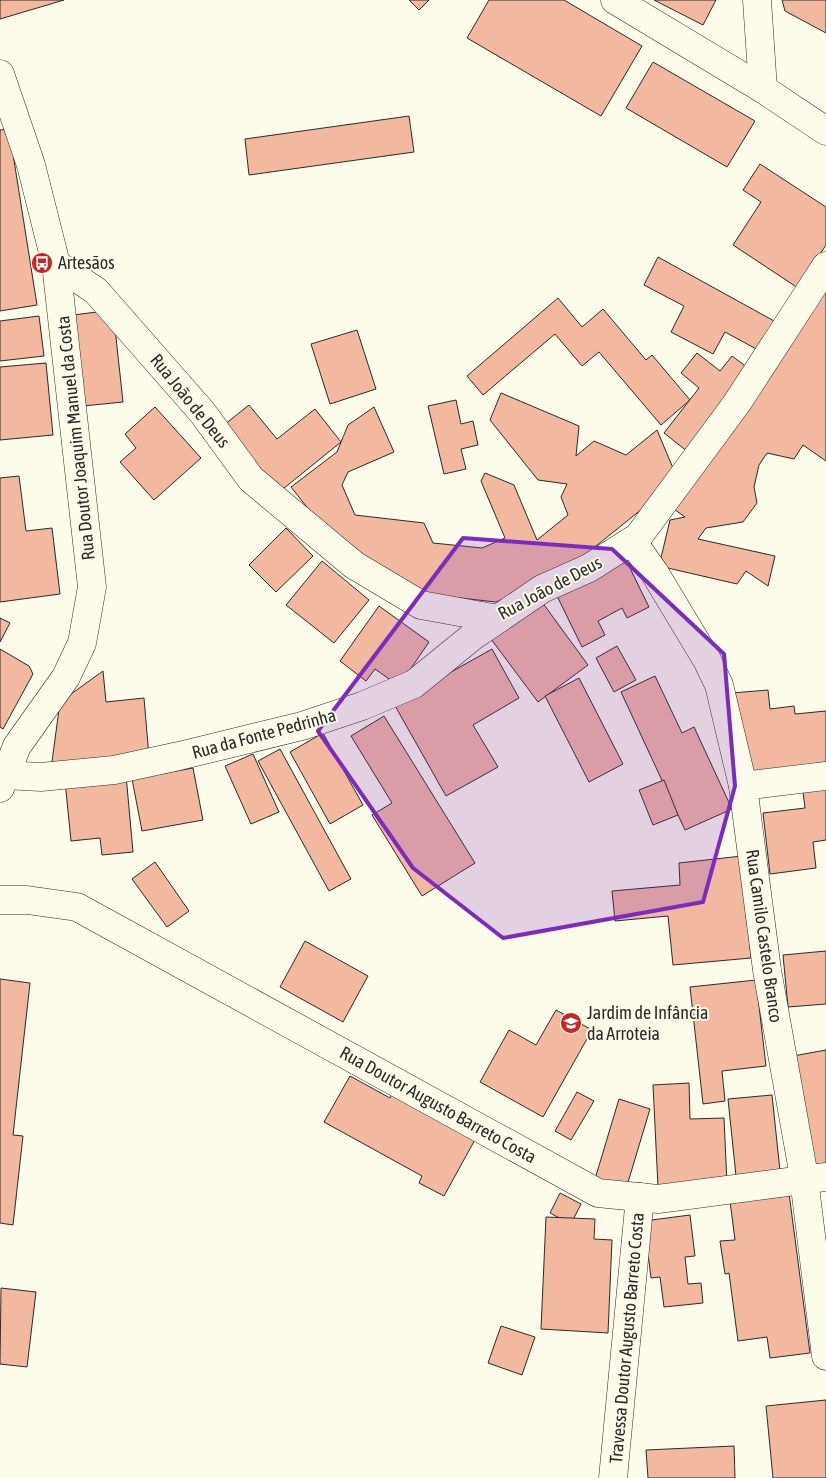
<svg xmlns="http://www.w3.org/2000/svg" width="826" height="1478" font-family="'Asap Condensed',sans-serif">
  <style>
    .building { fill: #f2b8a0; stroke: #2b2b2b }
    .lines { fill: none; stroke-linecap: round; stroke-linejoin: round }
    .street-casing { stroke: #2b2b2b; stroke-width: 29 }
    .secondary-casing { stroke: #2b2b2b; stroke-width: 29 }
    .street { stroke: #fdfbea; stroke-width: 28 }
    .secondary { stroke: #fdfbea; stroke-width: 28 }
    .marked { fill: #7b2cbf; fill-opacity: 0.2; stroke: #7b2cbf; stroke-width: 4; stroke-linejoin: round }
    .labels { text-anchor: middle; stroke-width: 4; stroke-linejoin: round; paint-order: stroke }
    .poi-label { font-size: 18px; fill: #2b2b2b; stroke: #fdfbea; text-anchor: start }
    .street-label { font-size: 18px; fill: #2b2b2b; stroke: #fdfbea }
  </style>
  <rect width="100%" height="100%" fill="#fdfbea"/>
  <g class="building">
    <polygon points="0,0 64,0 0,19"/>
    <polygon points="409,0 429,0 419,10"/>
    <polygon points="489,0 564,0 642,46 601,116 467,38"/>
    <polygon points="654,0 716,0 703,25"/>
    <polygon points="782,0 826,0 826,33 785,11"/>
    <polygon points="653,62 755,121 727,167 626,108"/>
    <polygon points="409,116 414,152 249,175 245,139"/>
    <polygon points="9,129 37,305 0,311 0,130"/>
    <polygon points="760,164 826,207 826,245 798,288 733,245 761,202 743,190"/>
    <polygon points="658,257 776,322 760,351 725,332 713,354 671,332 684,306 644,285"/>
    <polygon points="826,280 826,461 803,445 794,459 767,453 759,465 754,487 757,503 743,522 706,528 698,539 775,556 768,586 746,571 737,584 659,566 670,520 685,517 671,507"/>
    <polygon points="558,298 582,327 603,309 646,360 652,355 690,400 661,425 599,352 582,366 555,334 483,395 467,376"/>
    <polygon points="113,310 123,402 83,406 73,315"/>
    <polygon points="39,316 44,356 0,361 0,321"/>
    <polygon points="357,330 376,389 330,404 311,344"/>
    <polygon points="697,353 720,371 732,356 752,371 688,452 664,433 699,388 681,373"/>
    <polygon points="46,363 53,435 0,440 0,367"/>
    <polygon points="501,393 579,426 576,456 594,441 626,455 657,430 678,480 560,575 496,602 371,588 291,487 337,452 348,425 374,407 394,452 348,472 342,485 355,515 424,523 433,543 482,548 505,538 481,481 485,473 514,485 537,540 568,515 561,497 567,484 538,480 490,420"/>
    <polygon points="456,400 461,424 473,421 478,445 461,449 466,469 444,474 428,406"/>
    <polygon points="249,405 277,439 315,409 341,442 278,493 224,425"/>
    <polygon points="155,407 201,458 154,500 120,462 136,448 125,434"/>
    <polygon points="19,476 26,531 52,528 60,594 0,602 0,478"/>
    <polygon points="286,528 313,556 276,592 249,565"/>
    <polygon points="626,560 649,607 627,618 622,608 598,621 605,635 582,647 557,596"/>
    <polygon points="322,561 369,600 334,643 286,605"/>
    <polygon points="542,602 588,665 538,702 491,639"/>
    <polygon points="379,606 429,642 399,686 375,669 366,681 340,661"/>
    <polygon points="0,618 10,623 0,642"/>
    <polygon points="617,646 636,680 614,692 596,658"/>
    <polygon points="0,649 29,666 33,674 3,729 0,727"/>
    <polygon points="492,649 519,698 473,725 498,767 446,796 394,704"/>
    <polygon points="103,671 106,702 144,698 149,757 51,769 60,702"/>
    <polygon points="655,676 682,733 694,727 732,809 685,830 621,692"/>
    <polygon points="579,678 623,764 589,782 545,696"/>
    <polygon points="768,690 770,709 794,706 795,714 826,711 826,772 741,781 732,693"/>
    <polygon points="384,716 475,863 422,896 372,815 392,803 351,736"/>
    <polygon points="323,733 363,805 330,824 290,752"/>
    <polygon points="280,749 351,879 329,891 258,761"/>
    <polygon points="253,754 279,812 251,824 225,766"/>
    <polygon points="193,768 203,820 142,831 132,779"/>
    <polygon points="126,775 133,852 102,855 100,838 71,841 65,781"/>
    <polygon points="664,780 678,815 653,825 639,790"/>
    <polygon points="826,781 826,840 813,842 816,868 770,874 763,813 805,808 802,784"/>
    <polygon points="742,856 751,958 673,965 668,916 615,921 612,891 680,885 679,863"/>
    <polygon points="155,862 189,911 167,927 132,879"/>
    <polygon points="305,941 368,976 343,1022 280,987"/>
    <polygon points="826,951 826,1004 788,1007 783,955"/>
    <polygon points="0,979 30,983 13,1135 23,1136 13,1225 0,1223"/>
    <polygon points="756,980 766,1066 722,1071 725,1101 703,1104 690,987"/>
    <polygon points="556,1010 592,1030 543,1117 480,1082 509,1030 536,1045"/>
    <polygon points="826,1050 826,1168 802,1172 782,1058"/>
    <polygon points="350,1076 390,1098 394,1090 477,1136 444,1196 419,1183 422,1176 324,1122"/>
    <polygon points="689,1083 690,1119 724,1118 727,1184 658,1187 653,1085"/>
    <polygon points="577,1092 594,1101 571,1140 555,1131"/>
    <polygon points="772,1095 780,1171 736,1176 728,1099"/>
    <polygon points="619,1099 650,1109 626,1189 595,1179"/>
    <polygon points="560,1193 581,1204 571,1224 550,1213"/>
    <polygon points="789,1193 810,1353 770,1358 767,1337 738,1341 729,1273 725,1274 720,1241 735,1240 730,1201"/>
    <polygon points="690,1215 695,1256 685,1257 688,1284 701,1283 703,1303 664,1307 660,1277 651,1278 644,1221"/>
    <polygon points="546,1217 595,1219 594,1239 612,1240 608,1333 541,1329"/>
    <polygon points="1,1288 36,1292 27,1367 0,1364"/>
    <polygon points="501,1326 535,1337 522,1375 488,1363"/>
    <polygon points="826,1400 826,1478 773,1478 766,1406"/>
    <polygon points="734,1446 735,1478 648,1478 646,1450"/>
  </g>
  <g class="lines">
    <g class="street-casing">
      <g id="street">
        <polyline points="615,0 763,89 826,131"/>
        <polyline points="757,0 763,89"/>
        <polyline points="56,264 96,291 202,412 251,479 354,565 421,605 498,619"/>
        <polyline points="632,541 654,572 707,660 719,685 743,786 767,970 803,1171 826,1356"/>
        <polyline points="4,775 41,777 114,770 179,756 302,726 362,706 414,684 473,636 542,589 589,568 638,537 737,403 826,266"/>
        <polyline points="743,786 826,776"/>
        <polyline points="0,900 27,900 77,907 598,1193 658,1199 826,1177"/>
        <polyline points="613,1478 640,1197"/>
      </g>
    </g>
    <g class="secondary-casing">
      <polyline id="secondary" points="0,74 31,165 56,264 92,587 82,643 66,677 17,746 0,788"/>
    </g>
    <use href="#street" class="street"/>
    <use href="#secondary" class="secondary"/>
  </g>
  <path class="marked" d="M463,538L612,549L724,654L735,786L703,902L503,938L413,868L318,731Z"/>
  <defs>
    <g id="bus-disc" transform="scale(1.125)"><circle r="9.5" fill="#c62828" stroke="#fdfbea"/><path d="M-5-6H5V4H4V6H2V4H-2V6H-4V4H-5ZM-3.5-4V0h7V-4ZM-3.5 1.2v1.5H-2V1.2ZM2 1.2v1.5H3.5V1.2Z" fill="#fff"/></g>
    <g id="school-disc" transform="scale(1.125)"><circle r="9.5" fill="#c62828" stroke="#fdfbea"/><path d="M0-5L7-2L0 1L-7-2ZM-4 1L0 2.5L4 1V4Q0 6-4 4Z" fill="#fff"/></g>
  </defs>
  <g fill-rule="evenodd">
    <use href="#bus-disc" x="42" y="263"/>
    <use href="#school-disc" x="571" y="1023"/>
  </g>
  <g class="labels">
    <g class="poi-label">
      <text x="58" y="269">Artesãos</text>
      <text x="587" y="1019">Jardim de Infância<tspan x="587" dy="21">da Arroteia</tspan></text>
    </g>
    <g class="street-label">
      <text transform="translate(190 401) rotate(51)" y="6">Rua João de Deus</text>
      <text transform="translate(76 438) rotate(-96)" y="6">Rua Doutor Joaquim Manuel da Costa</text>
      <text transform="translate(550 588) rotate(-28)" y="6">Rua João de Deus</text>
      <text transform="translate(264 734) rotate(-15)" y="6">Rua da Fonte Pedrinha</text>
      <text transform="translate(764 936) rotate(82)" y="6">Rua Camilo Castelo Branco</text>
      <text transform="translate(438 1105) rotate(29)" y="6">Rua Doutor Augusto Barreto Costa</text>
      <text transform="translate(627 1338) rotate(-85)" y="6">Travessa Doutor Augusto Barreto Costa</text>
    </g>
  </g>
</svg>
